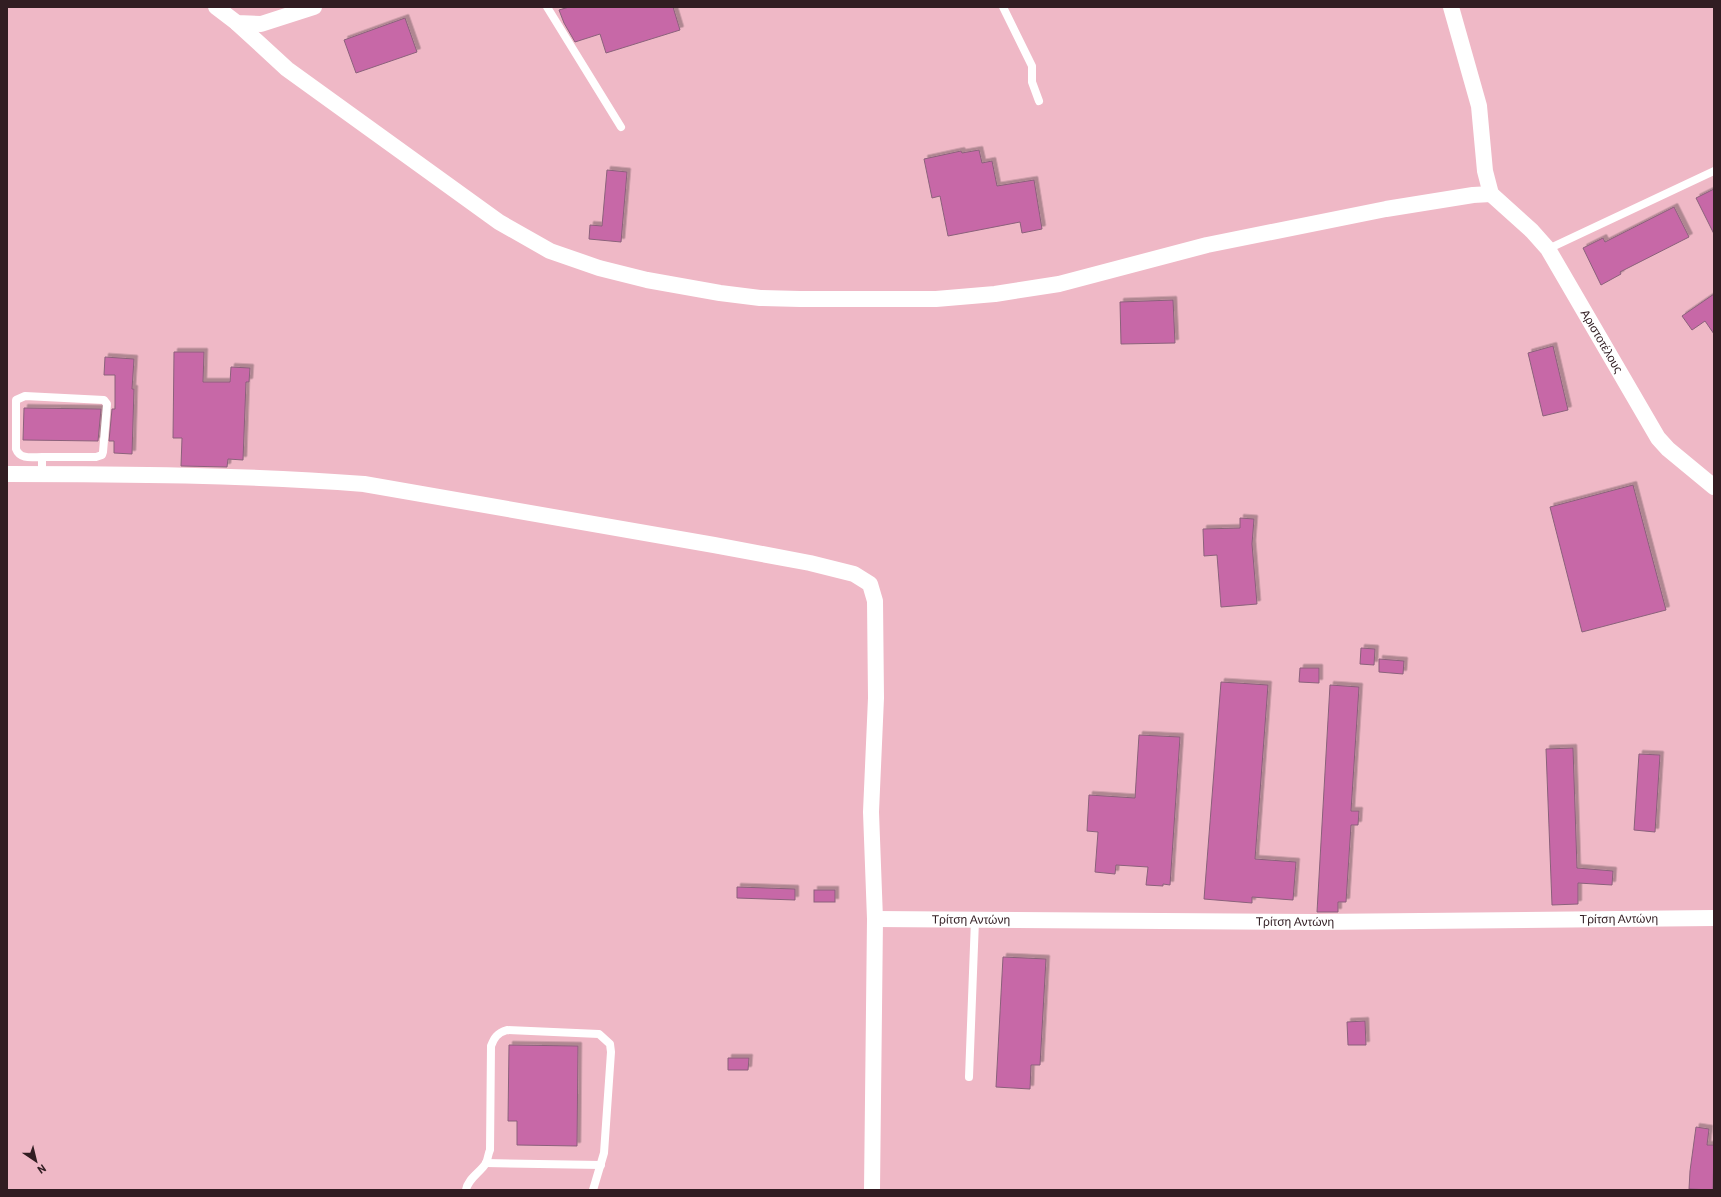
<svg xmlns="http://www.w3.org/2000/svg" width="1721" height="1197" font-family="Barlow,sans-serif">
  <style>
    .building { fill: #c768a7; stroke: #8b617b; filter: url(#shadow) }
    .lines { fill: none; stroke-linecap: round; stroke-linejoin: round }
    .service { stroke: #fff; stroke-width: 8 }
    .minor { stroke: #fff; stroke-width: 16 }
    .labels { text-anchor: middle; stroke-width: 3.5; stroke-linejoin: round; paint-order: stroke }
    .street-label { font-size: 12px; fill: #311d22; stroke: #efb8c6 }
  </style>
  <defs>
    <filter id="shadow"><feDropShadow dx="3.5" dy="-3.5" stdDeviation="0" flood-color="#0004"/></filter>
  </defs>
  <rect width="100%" height="100%" fill="#efb8c6"/>
  <g class="building">
    <polygon points="569,7 673,7 680,30 606,53 600,34 575,42 564,23 559,10"/>
    <polygon points="405,18 417,52 356,73 344,40"/>
    <polygon points="979,150 982,163 992,161 997,186 1034,180 1042,229 1022,233 1020,222 948,236 940,196 932,198 924,159 961,151 962,153"/>
    <polygon points="607,170 627,172 621,242 589,239 590,225 602,226"/>
    <polygon points="1714,189 1714,234 1696,198"/>
    <polygon points="1674,207 1689,237 1620,272 1621,274 1601,285 1583,248 1603,238 1605,242"/>
    <polygon points="1714,294 1714,334 1705,321 1692,330 1682,316"/>
    <polygon points="1173,300 1175,343 1121,344 1120,302"/>
    <polygon points="1553,346 1568,410 1543,416 1528,353"/>
    <polygon points="174,352 204,352 203,382 230,382 231,367 250,368 249,382 246,382 243,460 228,459 227,467 181,466 182,438 173,438"/>
    <polygon points="105,357 134,359 132,389 134,389 132,454 114,453 114,441 109,441 112,409 115,409 115,375 104,375"/>
    <polygon points="24,408 101,409 98,441 23,440"/>
    <polygon points="1633,485 1666,610 1582,632 1550,507"/>
    <polygon points="1240,518 1254,519 1252,544 1257,604 1221,607 1217,555 1204,556 1203,529 1240,528"/>
    <polygon points="1361,648 1375,649 1374,665 1360,664"/>
    <polygon points="1379,659 1404,661 1403,674 1379,672"/>
    <polygon points="1300,668 1319,668 1319,683 1299,682"/>
    <polygon points="1221,682 1268,685 1255,859 1296,862 1293,900 1252,897 1252,903 1204,899"/>
    <polygon points="1330,685 1359,687 1351,811 1359,811 1358,825 1351,825 1346,902 1338,902 1338,912 1317,912"/>
    <polygon points="1139,735 1180,737 1170,885 1163,884 1163,886 1146,885 1148,867 1116,865 1115,874 1095,872 1098,832 1087,831 1089,795 1135,798"/>
    <polygon points="1573,748 1577,868 1613,871 1612,885 1578,883 1578,904 1552,905 1546,749"/>
    <polygon points="1639,754 1660,755 1655,832 1634,830"/>
    <polygon points="737,887 795,889 795,900 737,898"/>
    <rect x="814" y="890" width="21" height="12"/>
    <polygon points="1003,957 1046,959 1040,1065 1031,1065 1030,1089 996,1087"/>
    <polygon points="1365,1021 1366,1045 1348,1045 1347,1022"/>
    <polygon points="509,1045 578,1046 577,1146 517,1145 517,1121 508,1121"/>
    <polygon points="728,1058 749,1058 748,1070 728,1070"/>
    <polygon points="1696,1127 1709,1129 1707,1145 1714,1145 1713,1190 1689,1189 1690,1171"/>
  </g>
  <g class="lines">
    <g class="service">
      <polyline points="547,7 621,127"/>
      <polyline points="1003,7 1032,66 1032,82 1039,101"/>
      <polyline points="1548,249 1714,171"/>
      <path d="M42,474V457C33,457 20,460 16,449V400L25,396L104,400L107,404L103,452L102,455L96,457H42"/>
      <polyline points="969,1077 975,920"/>
      <polyline points="486,1163 601,1165"/>
      <path d="M466,1190C468,1178 481,1172 486,1163C488,1159 488,1154 490,1150L491,1046C494,1038 497,1033 507,1030L599,1034L610,1044L611,1052L604,1153L593,1190"/>
    </g>
    <g class="minor">
      <polyline points="216,7 237,23 261,24 314,7"/>
      <polyline points="1451,7 1479,106 1485,171 1491,194"/>
      <polyline points="237,23 287,69 499,222 550,251 599,268 647,280 720,293 760,298 800,299 936,299 995,294 1059,284 1207,245 1386,209 1473,195 1491,194"/>
      <path id="s1" d="M1491,194L1532,231L1548,249L1658,438L1668,449L1714,487"/>
      <path d="M7,474C125,474 246,475 364,484L714,545L810,563L854,574L870,584L875,601L876,698L871,812L875,919L872,1190"/>
      <path id="s2" d="M875,919L1316,922L1714,918"/>
    </g>
  </g>
  <g class="labels">
    <g class="street-label">
      <text dy="4" stroke="none"><textPath href="#s1" startOffset="186">Αριστοτέλους</textPath></text>
      <text dy="4" stroke="none"><textPath href="#s2" startOffset="744">Τρίτση Αντώνη</textPath></text>
      <text dy="4" stroke="none"><textPath href="#s2" startOffset="96">Τρίτση Αντώνη</textPath></text>
      <text dy="4" stroke="none"><textPath href="#s2" startOffset="420">Τρίτση Αντώνη</textPath></text>
    </g>
  </g>
  <rect width="1721" height="1197" fill="none" stroke="#311d22" stroke-width="16"/>
  <g transform="translate(36 1161) rotate(145)" stroke="#efb8c6" stroke-width="3" paint-order="stroke">
  <path d="M0-3L7 15L0 10L-7 15Z" fill="#311d22"/>
  <text y="-6" font-size="11" font-weight="bold" text-anchor="middle" fill="#311d22">N</text>
  </g>
</svg>
